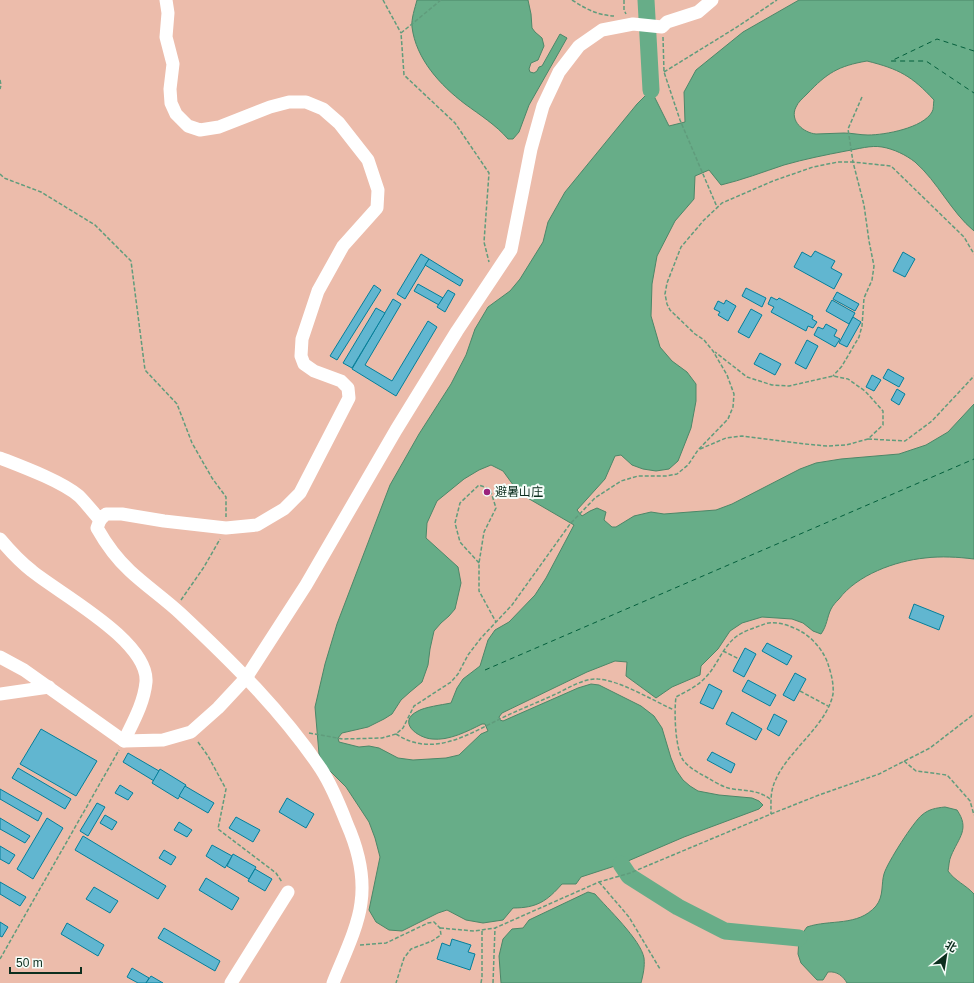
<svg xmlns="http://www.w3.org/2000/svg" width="974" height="983" font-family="Helvetica,'Noto Sans SC',sans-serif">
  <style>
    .green { fill: #ecbcab }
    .water { fill: #67ad88; stroke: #4c8768; fill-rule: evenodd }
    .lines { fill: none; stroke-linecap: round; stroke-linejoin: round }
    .river { stroke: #67ad88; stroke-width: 17 }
    .ferry { stroke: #045f3c; stroke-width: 1; stroke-dasharray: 5 4; stroke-linecap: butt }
    .building { fill: #61b6d0; stroke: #047f9a }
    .path { stroke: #609c7c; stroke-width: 1.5; stroke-dasharray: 4 2; stroke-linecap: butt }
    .minor { stroke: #fff; stroke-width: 13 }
    .poi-dot { fill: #9a237d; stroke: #f6fdf9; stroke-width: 1.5 }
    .labels { text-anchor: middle; stroke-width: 4; stroke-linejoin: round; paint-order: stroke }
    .poi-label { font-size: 12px; fill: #0c2e1e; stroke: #f6fdf9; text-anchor: start }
  </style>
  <rect width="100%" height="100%" fill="#9fefc3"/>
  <rect class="green" x="0" y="0" width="974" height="983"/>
  <g class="water">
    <path d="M417,0H528L531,14L532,28L535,32L542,38L544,46L538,60L531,63L529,69L530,72L534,73L537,71L539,67L542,66L560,34L567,38L529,105L519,132L513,139H508C496,125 480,115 465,104C440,85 416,59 412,27C411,19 415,8 417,0Z"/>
    <path d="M799,0H974V231C951,212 938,182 915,162C906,155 894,149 882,147C871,145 858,149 846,151C825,155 805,159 784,165C763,172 742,180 721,185L709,170L695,176L694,199L675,221L657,256L652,284L651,316L660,347L672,361L687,372L696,384V401L691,428L678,461L669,469L656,471L643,469L632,465L621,455L615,456L605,479L577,510L582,516L590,511L597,508L606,512L604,520L612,527H616L634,516L651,512L664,514L716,510L732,504L800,469L816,463L841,459L899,454L926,445L948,432L974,404V559C958,557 941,556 925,558C895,561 857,575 839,599C836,602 833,605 831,609C827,617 827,626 821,634L813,631L803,623L792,619L762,617L742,623L730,631L718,649L701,666L700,675L672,687L656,698L626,676L627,662L615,661L587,672L502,713L499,717L500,720L503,721L578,688L591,684L599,685L641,706L654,716L662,728L671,758L676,770L683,780L690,786L698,791L719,795L752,798L759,801L763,805L759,809L684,837L621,864L581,877L576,884H562C547,901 537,908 513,908L503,920L483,923L466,920L447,910L438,913L402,931L389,930L376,922L369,910L380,857L375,838L369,822L346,787L323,764L319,754L315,707L325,664L337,624L390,485L419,434L451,384L466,355L475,329L488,307L510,291L520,279L543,242L548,222L565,192L637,104L651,90L669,126L685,122L684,92L696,70L743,32ZM867,61C899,69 912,76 934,100C933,104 934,109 932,112C923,128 885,135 868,135C860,135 852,133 844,133C835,133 825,134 816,134C804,133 789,121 796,107C798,102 803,98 807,94C827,73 838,66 867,61ZM491,465L503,471L519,493L574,525L546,578L535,595L509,622L495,630L488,640L480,666L463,679L457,688L451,703C441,705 425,707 418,711C396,722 418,738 432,739C449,741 468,731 482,724H485L488,731L481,734L459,755L446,758L413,760L398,758L379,748L369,746L359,747L339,742L338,738L342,733L368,727L384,719L392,714L401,700L410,692L422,682L428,665L430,649L434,631L441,623L449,616L455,609L461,583L458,567L426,538L427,523L437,501L464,479L479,470Z"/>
    <path d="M945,807L957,810C970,829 959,837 951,856C949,860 949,866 948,871C955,881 966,885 974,894V983H847C843,976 837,971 828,972L823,980H817L801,963L798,954L799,938L807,927C830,919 858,927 876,906C884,896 881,884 884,874C887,863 914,821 922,815C929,809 936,808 945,807Z"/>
    <path d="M588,892L595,894C607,908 641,940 644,958C645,967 643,975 641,983H501L499,956L503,939L512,929L523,928L529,920Z"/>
  </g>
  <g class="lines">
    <g class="river">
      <polyline points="646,0 651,90"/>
      <polyline points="621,864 629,876 678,907 725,931 799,938"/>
    </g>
    <g class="ferry">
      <polyline points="974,51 937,39 891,61 926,61 974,93"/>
      <polyline points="485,670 974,459"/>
    </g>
  </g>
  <g class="building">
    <polygon points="815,251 835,261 831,268 842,274 834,289 794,267 802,252 811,257"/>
    <polygon points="903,252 915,259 905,277 893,271"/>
    <polygon points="421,254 429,259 405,299 397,294"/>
    <polygon points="429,259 463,280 460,286 425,265"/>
    <polygon points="418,284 443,298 439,305 414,291"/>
    <polygon points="374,285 381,290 337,360 330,356"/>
    <polygon points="746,288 766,298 762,307 742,296"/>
    <polygon points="448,290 455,294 445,312 437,307"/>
    <polygon points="837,292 859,304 855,311 833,299"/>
    <polygon points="771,297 777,300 779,298 813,316 812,319 817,322 813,328 808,326 806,331 771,312 774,307 768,304"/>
    <polygon points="393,299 401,304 365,365 392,381 428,321 437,327 396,396 352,369"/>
    <polygon points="726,300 736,306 728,321 718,315 720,312 714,309 718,301 724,304"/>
    <polygon points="832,300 855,313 849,324 826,311"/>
    <polygon points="376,308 385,313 352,368 343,363"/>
    <polygon points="751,309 762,315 749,338 738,332"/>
    <polygon points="853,317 861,322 847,347 839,343"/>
    <polygon points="826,324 837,330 834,336 840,339 835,347 814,335 818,327 823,329"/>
    <polygon points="807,340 818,346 806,369 795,363"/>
    <polygon points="760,353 781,364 775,375 754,364"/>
    <polygon points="888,369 904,378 899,387 883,378"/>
    <polygon points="872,375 881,380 874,391 866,387"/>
    <polygon points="897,389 905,394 899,405 891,400"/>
    <polygon points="914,604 944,616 939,630 909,618"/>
    <polygon points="767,643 792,656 787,665 762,651"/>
    <polygon points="745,648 756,654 744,677 733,671"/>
    <polygon points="795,673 806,679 794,701 783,695"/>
    <polygon points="748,680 776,695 770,706 742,691"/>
    <polygon points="709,684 722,691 713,709 700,703"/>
    <polygon points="732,712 762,729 756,740 726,724"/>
    <polygon points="774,714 787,721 779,736 767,729"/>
    <polygon points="41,729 97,761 76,796 20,764"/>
    <polygon points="712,752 735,764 731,773 707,760"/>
    <polygon points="128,753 159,771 154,781 123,762"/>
    <polygon points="18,768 71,799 65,809 12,778"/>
    <polygon points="160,769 186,785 178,799 152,783"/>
    <polygon points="120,785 133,793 128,800 115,793"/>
    <polygon points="185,786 214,803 208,813 179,796"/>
    <polygon points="0,789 42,813 38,821 0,799"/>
    <polygon points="287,798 314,814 306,828 279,812"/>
    <polygon points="97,803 105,807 88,836 80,831"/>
    <polygon points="105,815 117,822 112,830 100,823"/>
    <polygon points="236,817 260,830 253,842 229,828"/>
    <polygon points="0,818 30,836 25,843 0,829"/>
    <polygon points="47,818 63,828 33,879 17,869"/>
    <polygon points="179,822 192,830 187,837 174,830"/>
    <polygon points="83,836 166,886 158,899 75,850"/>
    <polygon points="212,845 232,856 225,868 206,856"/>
    <polygon points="0,846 15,855 9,864 0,859"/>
    <polygon points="164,850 176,857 171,865 159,858"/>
    <polygon points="233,854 256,867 249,879 227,866"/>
    <polygon points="255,869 272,879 265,891 248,881"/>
    <polygon points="206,878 239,898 232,910 199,890"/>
    <polygon points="0,882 26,897 20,906 0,894"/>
    <polygon points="94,887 118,901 110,913 86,899"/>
    <polygon points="0,922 8,927 2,937 0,936"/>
    <polygon points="67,923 104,945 98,956 61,934"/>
    <polygon points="164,928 220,961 215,971 158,938"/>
    <polygon points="452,939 471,945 468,952 475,954 470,970 437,959 442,943 450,946"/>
    <polygon points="132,968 149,978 146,983 138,983 127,977"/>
    <polygon points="151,976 163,983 146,983"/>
  </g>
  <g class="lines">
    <g class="path">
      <polyline points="383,0 401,33"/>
      <polyline points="441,0 401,33 404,75 455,123 489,173 484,242 489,262"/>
      <path d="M572,0C586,9 597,15 614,16"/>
      <polyline points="624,0 624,10 626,14"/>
      <polyline points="663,37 664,72 680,120 717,207"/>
      <polyline points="664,72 737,27 777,0"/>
      <polyline points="0,80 1,85 0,89"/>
      <polyline points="862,97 848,129 853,162 891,166 964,237 974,254"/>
      <polyline points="0,174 4,178 41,192 95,225 131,261 145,370 177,404 192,443 212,478 226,497 226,517"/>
      <polyline points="868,439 905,441 932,421 974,376"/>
      <polyline points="700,449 726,438 742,436 805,444 827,446 846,445 868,439 883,425 883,411 865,391 848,379 833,376 789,386 772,385 747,377 715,352"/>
      <polyline points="479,563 460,542 455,523 460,503 479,485 490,489 496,508 484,532 479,563 479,591 496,622"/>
      <polyline points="181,600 204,567 220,539"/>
      <polyline points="723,651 739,659"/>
      <polyline points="800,691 828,706"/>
      <polyline points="309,733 343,739 382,738 396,734 403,728 414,706 451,682 458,674 468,655 481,638 512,605 570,524 595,498 621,481 638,476 666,476 677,474 688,465 698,450 728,419 733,407 734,394 727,375 713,351 704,340 695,334 670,310 667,304 665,294 667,283 681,247 704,220 722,203 773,181 813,167 838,162 853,162 864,205 869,241 874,266 872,280 864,298 862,326 859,337 842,366 833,376"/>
      <path d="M396,734C434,759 470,733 506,716C523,708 541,701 558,693C570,687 585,678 598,679C619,680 654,701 674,710"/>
      <polyline points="198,742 208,756 226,789 218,829 276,873 282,882"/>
      <polyline points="904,761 916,771 947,775 970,801 974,815"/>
      <path d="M770,799C758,790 747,791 733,789C724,788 715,782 708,778C699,773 689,768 683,760C675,748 674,711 676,697C685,692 696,687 704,679C717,667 722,647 737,636C744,631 754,628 762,625C775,619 791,626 802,632C814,639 824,652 828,664C831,673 834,684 833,694C827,725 789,750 776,779C770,791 771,801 771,814"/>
      <polyline points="599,882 629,917 660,969"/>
      <polyline points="440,928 474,931 495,928 599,882 630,873 771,814 819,795 879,774 930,748 974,714"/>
      <polyline points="360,945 386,943 428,923 434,922 440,928 441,935 432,941 411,949 404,958 396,983"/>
      <polyline points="0,959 119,750"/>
      <polyline points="481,983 482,977 482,930"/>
      <polyline points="493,983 495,928"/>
    </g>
    <g class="minor">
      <path d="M0,458C23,467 61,481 79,496C86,503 93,512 100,520L106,514H122L164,521L226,528L257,525L284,509L300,493L349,398L348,388L341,381L314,371L304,364L301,356L302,339L318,291L343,246L377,208L378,190L368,160L339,123L323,109L306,102H289L270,107L219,127L200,130L188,126L176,114L171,103L170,89L173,64L166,37L168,13L166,0"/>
      <path d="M100,520L97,528C106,544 117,559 130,571C146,586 165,599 181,614C232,662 282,711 321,769C332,786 340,806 347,824C358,849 365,875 361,903C358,928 342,960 333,983"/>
      <path d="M0,539C10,551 19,561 32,571C60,594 149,641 146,682C144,703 133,722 124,741"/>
      <polyline points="0,657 24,670 124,741 163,740 191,732 218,708 246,678 306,585 396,430 457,331 511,250 531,149 543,106 559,72 579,46 602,30 633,24 662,27 667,22 698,12 712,0"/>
      <polyline points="0,694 49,687"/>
      <polyline points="231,983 288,892"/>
    </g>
  </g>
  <circle class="poi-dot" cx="487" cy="492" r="4"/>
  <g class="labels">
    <g class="poi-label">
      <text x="495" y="496">避暑山庄</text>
    </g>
  </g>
  <g transform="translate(946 955) rotate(30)" stroke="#f6fdf9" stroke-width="3" paint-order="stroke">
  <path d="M0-3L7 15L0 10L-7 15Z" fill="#0c2e1e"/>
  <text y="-6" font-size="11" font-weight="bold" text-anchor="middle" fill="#0c2e1e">北</text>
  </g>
  <path d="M10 967v6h71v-6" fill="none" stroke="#0c2e1e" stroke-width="2"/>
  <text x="16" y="967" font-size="12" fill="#0c2e1e" stroke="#f6fdf9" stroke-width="3" paint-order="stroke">50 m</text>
</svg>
